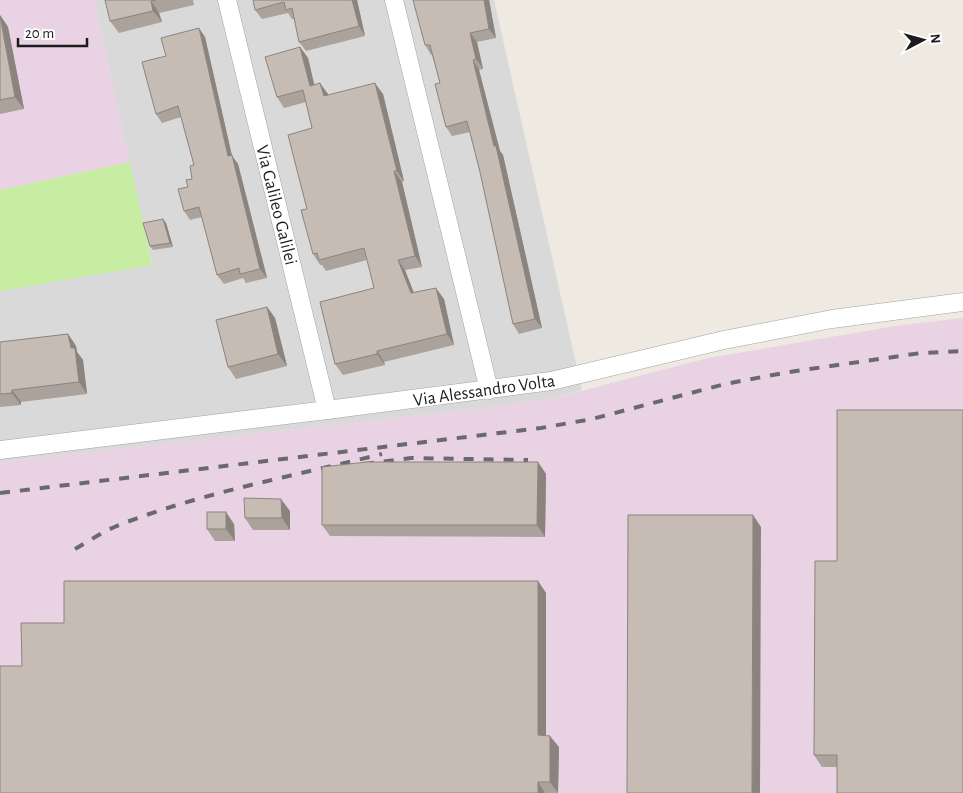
<svg xmlns="http://www.w3.org/2000/svg" width="963" height="793" font-family="'Alegreya Sans',sans-serif">
  <style>
    .residential { fill: #dad9d9 }
    .industrial { fill: #e8d2e4 }
    .grass { fill: #c6eda2 }
    .lines { fill: none; stroke-linecap: round; stroke-linejoin: round }
    .minor-casing { stroke: #a3a3a3; stroke-width: 19 }
    .minor { stroke: #fff; stroke-width: 18 }
    .rail { stroke: #6a6a6a; stroke-width: 4; stroke-dasharray: 10 10; stroke-linecap: butt }
    .wall { fill: #aaa29b }
    .shaded-wall { fill: #8b847e }
    .building { fill: #c6bcb4; stroke: #8b847e }
    .labels { text-anchor: middle; stroke-width: 4; stroke-linejoin: round; paint-order: stroke }
    .street-label { font-size: 18px; fill: #1c1c1c; stroke: #fff }
  </style>
  <rect width="100%" height="100%" fill="#eeeae1"/>
  <polygon class="residential" points="94,0 494,0 582,390 550,399 503,406 0,462 0,291 152,264"/>
  <g class="industrial">
    <polygon points="0,0 94,0 130,162 0,190"/>
    <polygon points="963,318 963,793 0,793 0,462 503,406 550,399 708,358 902,325"/>
  </g>
  <polygon class="grass" points="130,162 152,265 0,291 0,190"/>
  <g class="lines">
    <g class="minor-casing">
      <g id="minor">
        <polyline points="227,0 327,410"/>
        <polyline points="394,0 489,390"/>
        <polyline points="0,450 327,410 551,381 724,340 832,319 963,302"/>
      </g>
    </g>
    <use href="#minor" class="minor"/>
    <g class="rail">
      <polyline points="364,464 411,458 528,460"/>
      <polyline points="0,493 541,428 592,419 725,384 789,372 921,353 963,351"/>
      <path d="M75,549C89,541 104,531 119,525C204,492 294,476 382,454"/>
    </g>
  </g>
  <g class="wall">
    <polygon points="105,0 193,0 194,5 159,13 162,22 119,33 110,21"/>
    <polygon points="253,0 357,0 365,36 306,51 299,42 294,19 292,19 288,13 262,19 255,10"/>
    <polygon points="413,0 489,0 496,38 477,42 483,69 479,70 500,151 503,155 542,328 519,334 513,324 480,172 470,132 452,136 446,127 440,83 432,55 431,55 425,45"/>
    <polygon points="0,15 8,27 24,109 0,114"/>
    <polygon points="205,37 232,156 238,164 267,278 246,283 243,278 224,284 217,275 202,217 190,220 184,211 188,187 192,179 194,165 181,117 162,123 156,114 166,56"/>
    <polygon points="300,47 308,58 314,85 328,94 328,95 383,94 404,181 402,182 422,267 405,270 414,293 444,299 454,345 384,362 385,365 343,375 335,364 374,288 367,260 326,271 322,265 320,265 313,254 307,209 312,128 306,102 284,108 277,97"/>
    <polygon points="166,223 173,247 153,250 150,246"/>
    <polygon points="267,307 275,318 287,366 236,379 228,367"/>
    <polygon points="68,334 76,346 77,352 83,360 87,394 21,402 21,405 0,407 0,342"/>
    <polygon points="538,462 546,474 545,537 330,536 322,525"/>
    <polygon points="290,511 290,530 253,530 245,518"/>
    <polygon points="234,524 235,541 215,541 207,529"/>
    <polygon points="837,561 837,767 822,767 814,755"/>
    <polygon points="538,581 546,593 546,736 559,747 558,793 0,793 22,666 64,623"/>
  </g>
  <g class="shaded-wall">
    <polygon points="352,0 357,0 365,36 359,26"/>
    <polygon points="484,0 489,0 496,38 489,29"/>
    <polygon points="151,1 159,13 162,22 153,11"/>
    <polygon points="0,15 8,27 24,109 15,97"/>
    <polygon points="199,28 205,37 232,156 238,164 267,278 260,269 228,156"/>
    <polygon points="470,33 477,42 483,69 476,59"/>
    <polygon points="300,47 308,58 317,96 310,86"/>
    <polygon points="473,60 479,70 500,151 503,155 542,328 535,319"/>
    <polygon points="320,83 328,94 332,107 324,96"/>
    <polygon points="375,83 383,94 404,181 397,171"/>
    <polygon points="394,171 402,182 422,267 415,256"/>
    <polygon points="163,219 166,223 173,247 170,243"/>
    <polygon points="398,260 405,270 418,304 411,293"/>
    <polygon points="436,288 444,299 454,345 447,334"/>
    <polygon points="267,307 275,318 287,366 278,354"/>
    <polygon points="68,334 76,346 77,352 83,360 87,394 79,382"/>
    <polygon points="377,351 384,362 385,365 377,354"/>
    <polygon points="12,390 21,402 21,405 12,393"/>
    <polygon points="538,462 546,474 545,537 537,525"/>
    <polygon points="281,499 290,511 290,530 282,518"/>
    <polygon points="226,512 234,524 235,541 226,529"/>
    <polygon points="753,515 761,527 760,793 752,793"/>
    <polygon points="538,581 546,593 546,747 538,735"/>
    <polygon points="550,736 559,747 558,793 550,782"/>
    <polygon points="538,782 545,793 538,793"/>
  </g>
  <g class="building">
    <polygon points="105,0 156,0 151,1 153,11 110,21"/>
    <polygon points="253,0 352,0 359,26 299,42 292,8 286,10 284,2 255,10"/>
    <polygon points="413,0 484,0 489,29 470,33 476,59 473,60 494,146 496,146 535,319 513,324 480,172 467,121 446,127 435,84 440,83 430,45 425,45"/>
    <polygon points="0,16 15,97 0,100"/>
    <polygon points="199,28 228,156 232,155 260,269 240,274 239,268 217,275 199,207 184,211 178,189 188,187 186,180 192,179 190,166 194,165 178,106 156,114 142,62 166,56 161,38"/>
    <polygon points="300,47 310,86 320,83 324,96 375,83 397,171 394,171 415,256 398,260 411,293 436,288 447,334 377,351 377,354 335,364 320,302 374,288 364,248 319,260 317,253 313,254 301,210 307,209 288,135 312,128 303,90 277,97 265,57"/>
    <polygon points="163,219 170,243 150,246 143,223"/>
    <polygon points="267,307 278,354 228,367 216,320"/>
    <polygon points="68,334 71,348 75,348 79,382 12,390 12,393 0,394 0,342"/>
    <polygon points="837,410 963,410 963,793 837,793 837,755 814,755 815,561 837,561"/>
    <polygon points="367,462 538,462 537,525 322,525 322,467"/>
    <polygon points="244,498 281,499 282,518 245,518"/>
    <rect x="207" y="512" width="19" height="17"/>
    <polygon points="628,515 753,515 752,793 627,793"/>
    <polygon points="64,581 538,581 538,735 550,736 550,782 538,782 538,793 0,793 0,666 22,666 21,623 64,623"/>
  </g>
  <g class="labels">
    <g class="street-label">
      <text transform="translate(277 205) rotate(76)" y="6">Via Galileo Galilei</text>
      <text transform="translate(484 390) rotate(-8)" y="6">Via Alessandro Volta</text>
    </g>
  </g>
  <g transform="translate(923 40) rotate(84)" stroke="#ffffff" stroke-width="4" paint-order="stroke">
  <path d="M0-4L9 19L0 12L-9 19Z" fill="#1c1c1c"/>
  <text y="-8" font-size="14" font-weight="bold" text-anchor="middle" fill="#1c1c1c">N</text>
  </g>
  <path d="M18 38v8h69v-8" fill="none" stroke="#1c1c1c" stroke-width="2.5"/>
  <text x="25" y="38" font-size="15" fill="#1c1c1c" stroke="#ffffff" stroke-width="4" paint-order="stroke">20 m</text>
</svg>
